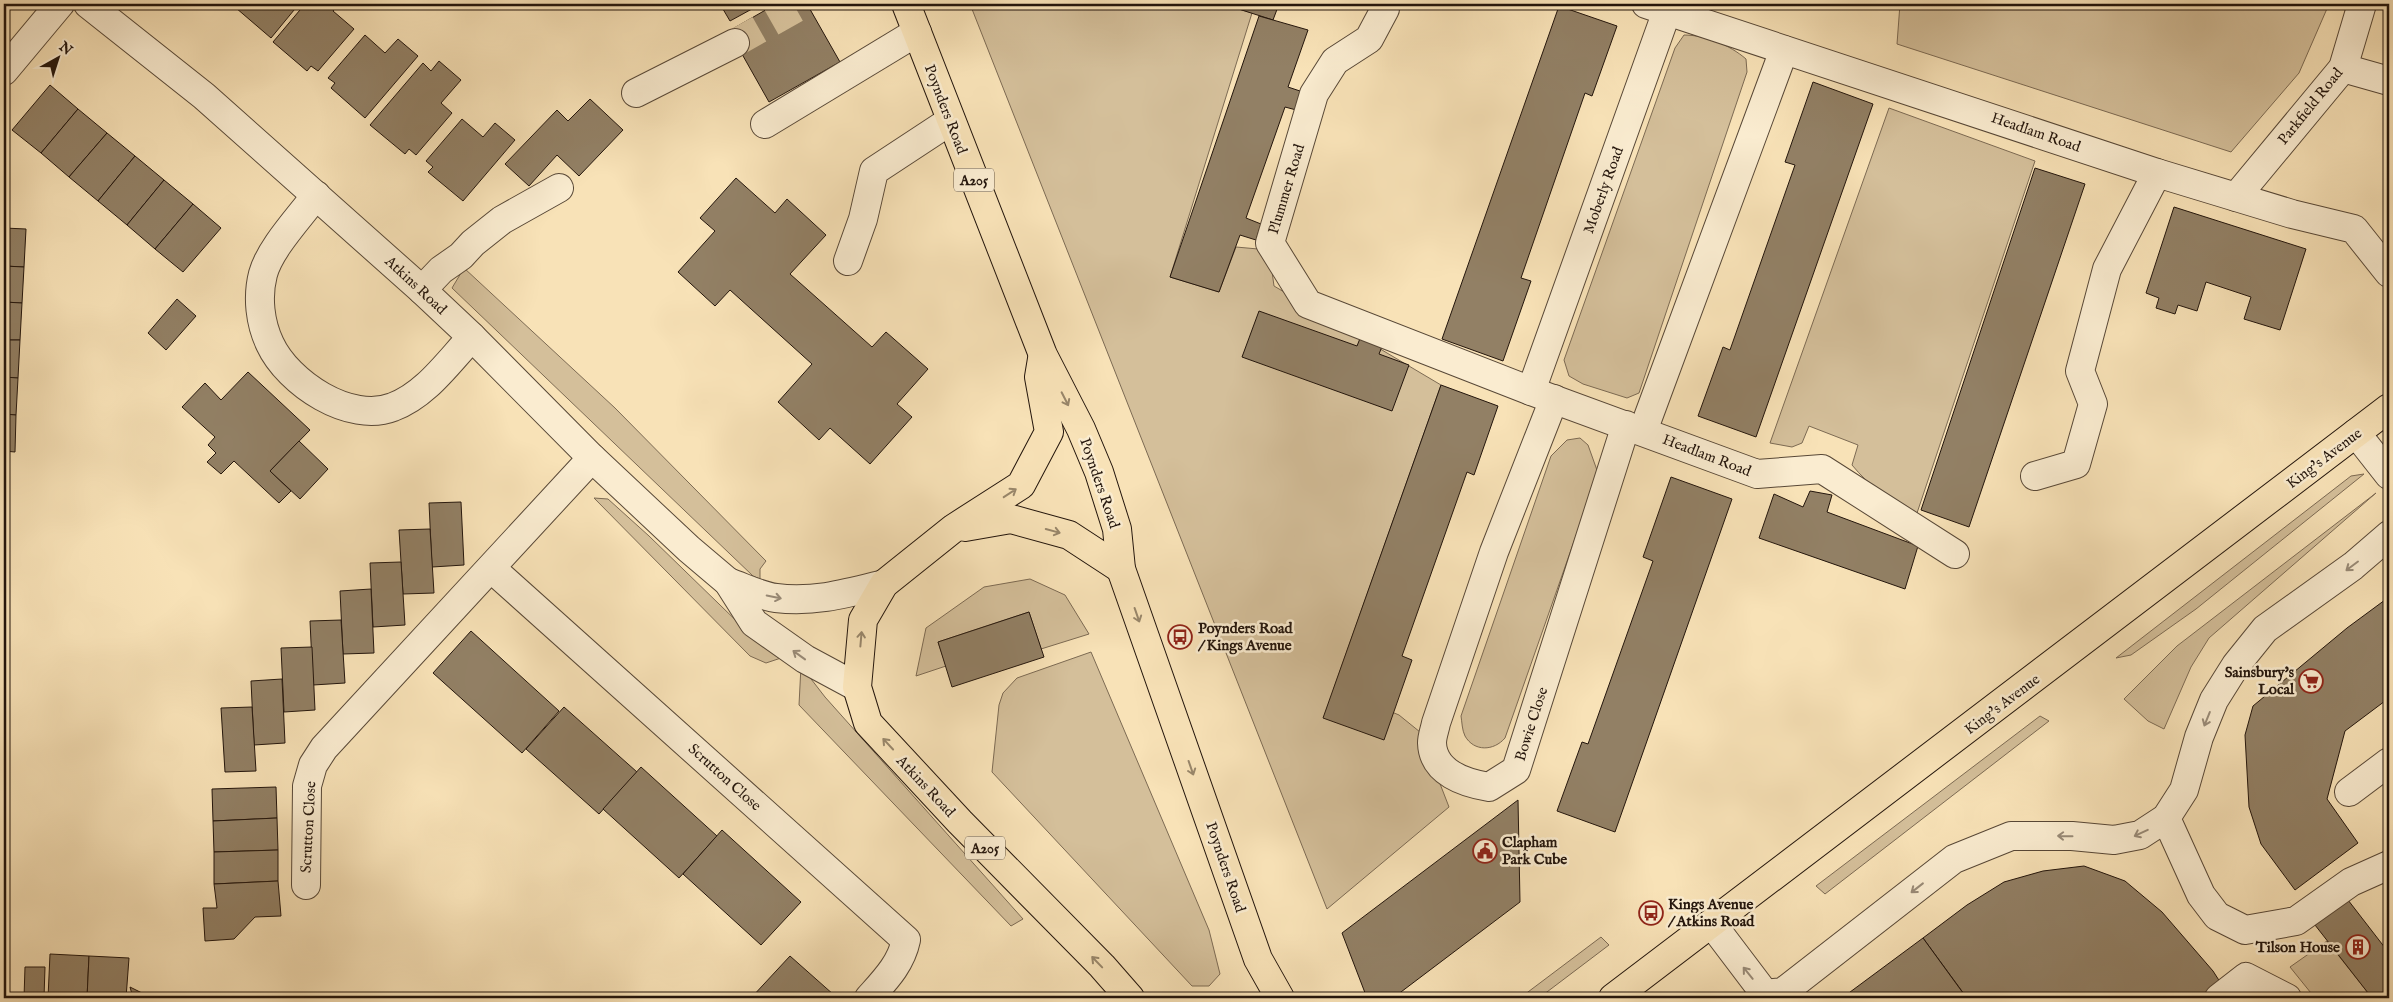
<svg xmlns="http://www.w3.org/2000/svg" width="2393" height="1002" font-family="'IM FELL English',serif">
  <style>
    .green { fill: #d4bf9a; stroke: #7c6a53 }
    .building { fill: #928065; stroke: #23150c }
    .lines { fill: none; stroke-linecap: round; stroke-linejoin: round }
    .minor-tunnel { stroke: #d8c39d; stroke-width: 28; stroke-dasharray: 28 14; stroke-linecap: butt }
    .minor-casing { stroke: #584837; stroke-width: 30 }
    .major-casing { stroke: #23150c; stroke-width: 30 }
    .highway-casing { stroke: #23150c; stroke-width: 30 }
    .minor { stroke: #faecd0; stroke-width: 28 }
    .major { stroke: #f8e2b7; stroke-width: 28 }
    .highway { stroke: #f8e2b7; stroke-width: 28 }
    .oneway { stroke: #98866a }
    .oneway2 { stroke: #998b78 }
    .labels { text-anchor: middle; stroke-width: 5; stroke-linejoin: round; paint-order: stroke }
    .shield { fill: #faecd0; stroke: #645647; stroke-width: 1 }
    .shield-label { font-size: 14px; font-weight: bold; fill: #23150c }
    .street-label { font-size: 15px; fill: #23150c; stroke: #faecd0 }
    .poi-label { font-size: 15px; font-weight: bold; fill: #23150c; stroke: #faecd0; text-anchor: start }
  </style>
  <rect width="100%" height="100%" fill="#f8e2b7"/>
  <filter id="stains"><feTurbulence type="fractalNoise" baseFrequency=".004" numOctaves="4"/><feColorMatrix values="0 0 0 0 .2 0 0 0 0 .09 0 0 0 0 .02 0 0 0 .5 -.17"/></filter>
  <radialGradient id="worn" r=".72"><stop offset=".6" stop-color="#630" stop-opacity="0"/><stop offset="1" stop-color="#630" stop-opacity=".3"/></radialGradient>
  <g class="green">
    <polygon points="970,4 1223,4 1252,13 1170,277 1219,292 1236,247 1269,250 1274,286 1441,385 1334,688 1399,715 1420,732 1449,807 1327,909"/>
    <polygon points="1900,4 2329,4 2299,73 2231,152 1897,44"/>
    <path d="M1684,35C1705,35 1730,45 1746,59L1747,72L1639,393L1627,398L1583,384L1569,376L1564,360L1675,48Z"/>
    <path d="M1889,108L2035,161L1916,516C1893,503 1869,486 1852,465L1858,445L1809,426L1802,443L1792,447L1770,443Z"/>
    <polygon points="464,268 615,408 766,561 760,569 760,579 753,576 452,288"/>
    <path d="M1580,438L1588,445L1598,473L1505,738C1494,751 1474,752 1465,736C1462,730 1462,722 1461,716L1551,456L1567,440Z"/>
    <polygon points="2364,474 2196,609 2131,655 2116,658 2351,476"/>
    <polygon points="2376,493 2209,638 2191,667 2164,729 2148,721 2124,699 2177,646"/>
    <polygon points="594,498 608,499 649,536 754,638 781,658 766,663 750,656"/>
    <polygon points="1030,579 1065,595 1089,634 1041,649 1029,612 938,642 946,666 916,676 926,628 984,587"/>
    <polygon points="1091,652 1209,930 1220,974 1209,986 1192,986 992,772 999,705 1003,693 1017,678"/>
    <polygon points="801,666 825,697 1023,919 1011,926 799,705"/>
    <polygon points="2040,716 2049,721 1825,894 1816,886"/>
    <polygon points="1601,937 1609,945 1539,998 1520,998"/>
    <polygon points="2327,941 2372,998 2315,998 2290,967"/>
  </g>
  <g class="building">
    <polygon points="240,4 299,4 271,38 236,8"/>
    <polygon points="305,4 339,4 333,11 354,29 318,71 311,66 307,71 273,42"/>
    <polygon points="720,4 761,4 730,21"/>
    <polygon points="776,4 807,4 840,62 769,102 729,31"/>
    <polygon points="1223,4 1279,4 1273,20"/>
    <polygon points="1559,6 1617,26 1592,96 1585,93 1521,278 1531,281 1503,361 1442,339"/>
    <polygon points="1259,16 1308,30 1288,87 1306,93 1300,111 1285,107 1246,218 1261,224 1256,240 1240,235 1219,292 1170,277"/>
    <polygon points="365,35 385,53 398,39 418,56 365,118 331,88 335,83 328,78"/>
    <polygon points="439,61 461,80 441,103 452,113 416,155 409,149 405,154 370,125 423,63 431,71"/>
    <polygon points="1813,82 1873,104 1756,437 1698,416 1723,347 1730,350 1795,165 1785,162"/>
    <polygon points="50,85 78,109 41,153 12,130"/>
    <polygon points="590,99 623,130 579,176 557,155 529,186 505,164 557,110 568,121"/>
    <polygon points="78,109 107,133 69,177 41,153"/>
    <polygon points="462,119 483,137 495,123 515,140 463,201 428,172 433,167 426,161"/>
    <polygon points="107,133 135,156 98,201 69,177"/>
    <polygon points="135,156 164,180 127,225 98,201"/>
    <polygon points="2035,168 2085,184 1969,527 1921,510"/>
    <polygon points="736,178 775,213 787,199 826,235 790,274 872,347 886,332 928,369 897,404 912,417 870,464 830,428 819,440 778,402 812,364 730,290 715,306 678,272 715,231 700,218"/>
    <polygon points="164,180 193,204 155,249 127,225"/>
    <polygon points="193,204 221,228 183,272 155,249"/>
    <polygon points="2174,207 2306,249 2280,330 2244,319 2251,297 2206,282 2197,311 2178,305 2175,314 2156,308 2159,298 2146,293"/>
    <polygon points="4,228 26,229 24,267 4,266"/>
    <polygon points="4,266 24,267 22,303 4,302"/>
    <polygon points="177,299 196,316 166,350 148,333"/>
    <polygon points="4,302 22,303 20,340 4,340"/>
    <polygon points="1259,311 1357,346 1361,336 1383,344 1379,354 1409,365 1392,411 1242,357"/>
    <polygon points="4,340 20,340 18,378 4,377"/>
    <polygon points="248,372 310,430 270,471 291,491 279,503 234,461 221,474 207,462 216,453 208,445 215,437 182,407 205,383 221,400"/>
    <polygon points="4,377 18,378 16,415 4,414"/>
    <polygon points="1441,385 1498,406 1474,475 1467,472 1402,656 1412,660 1384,740 1323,718"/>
    <polygon points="4,414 16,415 15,452 4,451"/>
    <polygon points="299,441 328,469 300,499 270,471"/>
    <polygon points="1671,477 1732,499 1615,832 1557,811 1582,742 1588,744 1653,561 1643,557"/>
    <polygon points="1810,491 1832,495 1827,512 1918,546 1905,589 1759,538 1774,494 1803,507"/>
    <polygon points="461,502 464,565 432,567 429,503"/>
    <polygon points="430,529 434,593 403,594 399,530"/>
    <polygon points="401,562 405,625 373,627 370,563"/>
    <polygon points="371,589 374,653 343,654 340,591"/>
    <polygon points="2389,597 2389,698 2345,731 2327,799 2358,843 2295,890 2261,844 2249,807 2245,735 2253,706 2347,628"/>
    <polygon points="1029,612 1044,657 952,687 938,642"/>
    <polygon points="341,620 345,683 313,685 310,621"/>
    <polygon points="471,631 559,711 522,753 433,673"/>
    <polygon points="312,647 315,710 284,712 281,648"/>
    <polygon points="282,679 285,743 254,745 251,681"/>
    <polygon points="252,707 256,771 225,772 221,708"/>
    <polygon points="564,707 637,772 599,814 526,749"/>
    <polygon points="641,767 717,836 679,878 603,809"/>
    <polygon points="276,787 277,818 213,821 212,789"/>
    <polygon points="1518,800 1520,902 1393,998 1367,998 1342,933"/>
    <polygon points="277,818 278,850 214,852 213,821"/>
    <polygon points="722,830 801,902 761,945 683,874"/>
    <polygon points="278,850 278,881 214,884 214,852"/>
    <polygon points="2084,866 2125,881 2162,912 2213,971 2222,985 2205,998 2112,998 2058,993 2052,998 1967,998 1923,938 1967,905 2004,882 2043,871"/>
    <polygon points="278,881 281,916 255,917 234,939 205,941 203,908 217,908 214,884"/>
    <polygon points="2348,900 2389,953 2389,998 2372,998 2315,925"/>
    <polygon points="1923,938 1963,993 1957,998 1842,998"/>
    <polygon points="50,954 89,956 87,998 48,998"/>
    <polygon points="89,956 129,958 126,998 87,998"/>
    <polygon points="790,956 834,995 831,998 751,998"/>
    <polygon points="25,967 45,967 44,998 24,998"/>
    <polygon points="130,987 152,998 133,998"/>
  </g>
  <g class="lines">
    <polyline class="minor-tunnel" points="735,43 804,4"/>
    <g class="minor-casing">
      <g id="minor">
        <polyline points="88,4 204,96 422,290 472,337 592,458 689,549 728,582 754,623 805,659 857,687"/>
        <polyline points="1385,4 1385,9 1369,39 1335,61 1314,94 1270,243 1308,304 1531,391 1757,474 1822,469 1955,554"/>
        <polyline points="1667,11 2157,173 2292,214 2354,229 2389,273"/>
        <polyline points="2343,68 2389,81"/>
        <polyline points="4,71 60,4"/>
        <polyline points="636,93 735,43"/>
        <polyline points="765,124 917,32"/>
        <path d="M316,195C300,217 270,248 263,274C257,297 260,323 270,344C288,383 350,424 393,407C426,395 449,361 472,337"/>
        <polyline points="2236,197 2343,68 2362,4"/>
        <polyline points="848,261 863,219 874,171 950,121"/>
        <polyline points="422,290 441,270 461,256 473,243 502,220 559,188"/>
        <polyline points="1531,391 1667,11 1646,4"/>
        <path d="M1554,399L1494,552L1436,723C1435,729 1432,736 1432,743C1433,773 1465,783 1489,787L1516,770L1626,425"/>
        <polyline points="1643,431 1784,50"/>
        <polyline points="2356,433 2389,475"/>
        <polyline points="2035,476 2076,464 2093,404 2080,371 2107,269 2157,173"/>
        <path d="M491,568L906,940C901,964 885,980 869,998"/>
        <path d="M728,582C743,587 760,596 776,598C814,603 848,593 884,584"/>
        <polyline points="2349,792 2389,762"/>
        <polyline points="2166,818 2201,895 2217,916 2245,930 2296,921 2351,882 2389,865"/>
        <polyline points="306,885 307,786 313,765 324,748 592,458"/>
        <polyline points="1712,924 1765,994 1783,992 1954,859 2011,836 2072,836 2114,840 2140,835 2166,818 2184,790 2199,737 2214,700 2236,665 2265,629 2353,566 2389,535"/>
        <polyline points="2219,998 2246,977 2287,998"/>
      </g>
    </g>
    <g class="major-casing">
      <polyline id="major" points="1613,998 2389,408"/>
    </g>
    <g class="highway-casing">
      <g id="highway">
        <polyline points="906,4 1043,355 1081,429 1099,472 1117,529 1121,569 1258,959 1280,998"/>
        <polyline points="1042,359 1039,377 1049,432 1021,485 954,528 884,584 863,620 857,687 868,723 960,822 1102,966 1130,998"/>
        <polyline points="965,527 1011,519 1069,535 1121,569"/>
      </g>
    </g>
    <use href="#minor" class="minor"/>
    <use href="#major" class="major"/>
    <use href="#highway" class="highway"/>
  </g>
  <defs><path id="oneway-shaft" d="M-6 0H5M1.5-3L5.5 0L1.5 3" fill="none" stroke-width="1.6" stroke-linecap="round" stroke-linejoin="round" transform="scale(1.25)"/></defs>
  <g class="oneway">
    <use href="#oneway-shaft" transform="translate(1065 399) rotate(63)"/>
    <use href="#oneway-shaft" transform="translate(1010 493) rotate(-33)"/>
    <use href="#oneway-shaft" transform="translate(1053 531) rotate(15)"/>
    <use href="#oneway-shaft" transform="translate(1137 615) rotate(71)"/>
    <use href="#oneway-shaft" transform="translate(861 639) rotate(-85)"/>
    <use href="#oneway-shaft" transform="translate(888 744) rotate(-133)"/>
    <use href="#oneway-shaft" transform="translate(1191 768) rotate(71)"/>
    <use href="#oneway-shaft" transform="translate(1097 962) rotate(-134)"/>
  </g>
  <g class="oneway2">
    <use href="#oneway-shaft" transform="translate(2352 566) rotate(143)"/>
    <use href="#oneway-shaft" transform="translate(774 597) rotate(12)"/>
    <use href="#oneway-shaft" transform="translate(799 655) rotate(-144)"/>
    <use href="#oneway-shaft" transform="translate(2207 719) rotate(112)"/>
    <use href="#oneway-shaft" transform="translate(2141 833) rotate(155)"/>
    <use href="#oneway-shaft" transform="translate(2065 836) rotate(-179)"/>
    <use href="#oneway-shaft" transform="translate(1917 888) rotate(142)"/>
    <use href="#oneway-shaft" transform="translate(1748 973) rotate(-129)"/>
  </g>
  <defs>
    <g id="bus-ring" transform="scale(1.25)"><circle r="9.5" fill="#faecd0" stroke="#8f2418" stroke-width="1.5"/><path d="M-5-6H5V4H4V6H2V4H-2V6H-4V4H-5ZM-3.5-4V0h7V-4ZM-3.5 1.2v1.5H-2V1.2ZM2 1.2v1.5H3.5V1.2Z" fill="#8f2418"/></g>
    <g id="supermarket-ring" transform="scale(1.25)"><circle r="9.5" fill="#faecd0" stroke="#8f2418" stroke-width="1.5"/><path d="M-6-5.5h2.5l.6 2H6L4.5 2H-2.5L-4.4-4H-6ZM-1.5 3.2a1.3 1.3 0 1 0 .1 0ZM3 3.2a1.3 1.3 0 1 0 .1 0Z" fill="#8f2418"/></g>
    <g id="civic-ring" transform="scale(1.25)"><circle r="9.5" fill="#faecd0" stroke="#8f2418" stroke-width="1.5"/><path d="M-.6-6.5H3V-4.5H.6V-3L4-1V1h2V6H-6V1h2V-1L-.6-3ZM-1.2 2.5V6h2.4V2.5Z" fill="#8f2418"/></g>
    <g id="building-ring" transform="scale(1.25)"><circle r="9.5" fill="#faecd0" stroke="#8f2418" stroke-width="1.5"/><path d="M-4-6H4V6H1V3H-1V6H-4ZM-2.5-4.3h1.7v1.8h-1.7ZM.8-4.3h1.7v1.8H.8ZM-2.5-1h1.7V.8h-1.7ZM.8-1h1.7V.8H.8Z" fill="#8f2418"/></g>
  </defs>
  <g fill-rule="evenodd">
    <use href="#bus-ring" x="1180" y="637"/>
    <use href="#supermarket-ring" x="2311" y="681"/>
    <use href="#civic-ring" x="1485" y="851"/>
    <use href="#bus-ring" x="1651" y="913"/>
    <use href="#building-ring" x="2358" y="947"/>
  </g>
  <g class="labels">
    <g class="shield">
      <rect x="954" y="168.5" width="40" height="23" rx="4"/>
      <rect x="965" y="836.5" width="40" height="23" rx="4"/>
    </g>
    <g class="shield-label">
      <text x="974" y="185">A205</text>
      <text x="985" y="853">A205</text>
    </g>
    <g class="street-label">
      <text transform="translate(2310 106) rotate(-51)" y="5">Parkfield Road</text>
      <text transform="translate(946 109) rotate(69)" y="5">Poynders Road</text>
      <text transform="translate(2036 132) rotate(19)" y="5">Headlam Road</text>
      <text transform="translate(1286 189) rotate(-73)" y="5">Plummer Road</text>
      <text transform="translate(1603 190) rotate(-70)" y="5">Moberly Road</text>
      <text transform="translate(416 285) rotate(43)" y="5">Atkins Road</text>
      <text transform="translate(1707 455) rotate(21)" y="5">Headlam Road</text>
      <text transform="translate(2324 458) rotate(-37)" y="5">King's Avenue</text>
      <text transform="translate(1100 483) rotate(71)" y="5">Poynders Road</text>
      <text transform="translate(2002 704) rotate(-37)" y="5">King's Avenue</text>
      <text transform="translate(1531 724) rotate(-72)" y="5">Bowie Close</text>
      <text transform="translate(725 777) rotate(42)" y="5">Scrutton Close</text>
      <text transform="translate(926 786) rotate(47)" y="5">Atkins Road</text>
      <text transform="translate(308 827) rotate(-87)" y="5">Scrutton Close</text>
      <text transform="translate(1226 867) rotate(71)" y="5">Poynders Road</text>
    </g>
    <g class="poi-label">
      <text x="1198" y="633">Poynders Road<tspan x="1198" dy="17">/ Kings Avenue</tspan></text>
      <text x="2294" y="677" text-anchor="end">Sainsbury's<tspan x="2294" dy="17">Local</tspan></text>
      <text x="1502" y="847">Clapham<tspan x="1502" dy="17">Park Cube</tspan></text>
      <text x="1668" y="909">Kings Avenue<tspan x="1668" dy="17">/ Atkins Road</tspan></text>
      <text x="2340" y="952" text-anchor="end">Tilson House</text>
    </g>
  </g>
  <rect width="2393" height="1002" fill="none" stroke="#f8e2b7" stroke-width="20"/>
  <rect x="5" y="5" width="2383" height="992" fill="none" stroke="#23150c" stroke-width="2.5"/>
  <rect x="10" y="10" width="2373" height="982" fill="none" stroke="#23150c"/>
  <g transform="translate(58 58) rotate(39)" stroke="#faecd0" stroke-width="4" paint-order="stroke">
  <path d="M0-4L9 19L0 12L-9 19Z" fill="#23150c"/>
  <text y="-8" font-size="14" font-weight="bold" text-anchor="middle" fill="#23150c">N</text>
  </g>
  <rect width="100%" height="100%" filter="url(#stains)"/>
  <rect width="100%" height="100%" fill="url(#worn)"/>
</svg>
